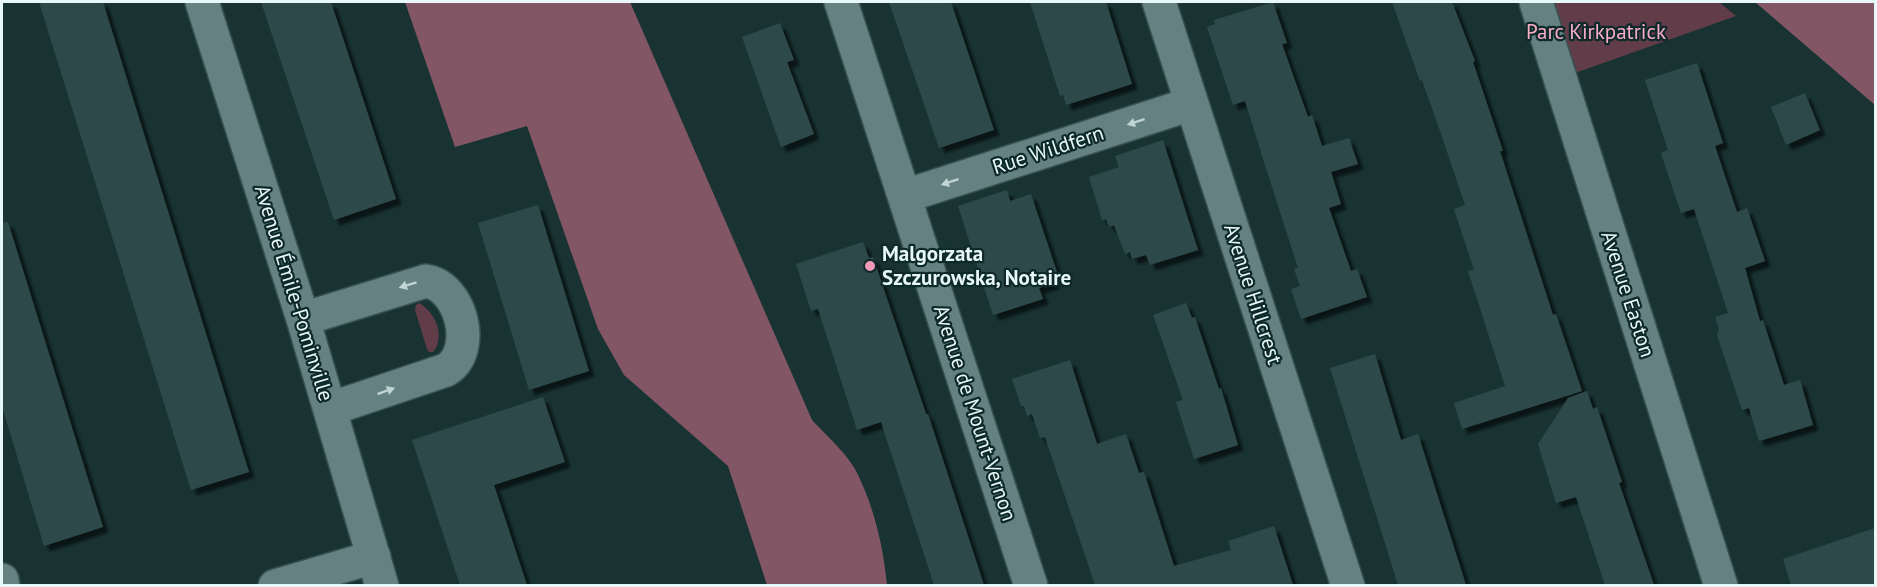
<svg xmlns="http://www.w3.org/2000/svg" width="1877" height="587" font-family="'PT Sans',sans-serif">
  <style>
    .green { fill: #603d49 }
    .forest { fill: #835665 }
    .building { fill: #2f4a4a; filter: url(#shadow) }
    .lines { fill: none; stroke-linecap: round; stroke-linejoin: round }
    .minor-casing { stroke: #385050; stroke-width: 36 }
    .minor { stroke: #658181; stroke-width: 33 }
    .oneway { fill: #c1d4d4 }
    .poi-dot { fill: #f09ab7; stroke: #0e2929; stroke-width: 2 }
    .labels { text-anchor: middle; stroke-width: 4.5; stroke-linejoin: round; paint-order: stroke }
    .park-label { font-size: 21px; fill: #f7adc5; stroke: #0e2929 }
    .street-label { font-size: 21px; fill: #e8f7f7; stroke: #0e2929 }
    .poi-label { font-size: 21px; font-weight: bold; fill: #e8f7f7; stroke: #0e2929; text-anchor: start }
  </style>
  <defs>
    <filter id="shadow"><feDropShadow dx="5.5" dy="5.5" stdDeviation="1.5" flood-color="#0009"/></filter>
  </defs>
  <rect width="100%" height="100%" fill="#193333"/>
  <g class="green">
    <polygon points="1553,2 1719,2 1736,16 1575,73"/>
    <path d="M419,303C435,312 446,336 433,352H429L427,349L415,310L416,305Z"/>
  </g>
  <g class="forest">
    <path d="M405,2H630L812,420C825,434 846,453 855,469C874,506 883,545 887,585H767L728,466L624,375L598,329L527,126L455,147Z"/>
    <polygon points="1755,2 1875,2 1875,105"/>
  </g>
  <g class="building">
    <polygon points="39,2 103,2 249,472 191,490"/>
    <polygon points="261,2 331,2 396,199 334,220"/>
    <polygon points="889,2 951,2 994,130 939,148"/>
    <polygon points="1030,2 1106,2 1132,84 1066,105 1063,95 1060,96"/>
    <polygon points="1273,2 1287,43 1282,44 1308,117 1312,115 1322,146 1349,138 1358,164 1331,172 1341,204 1329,208 1351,271 1357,269 1367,297 1301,319 1291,289 1300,286 1294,269 1298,268 1265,165 1245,101 1233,105 1207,27 1215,24 1214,20"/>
    <polygon points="1392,2 1452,2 1475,61 1473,62 1503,151 1500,151 1553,315 1556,314 1582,391 1462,429 1454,403 1505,386 1468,271 1474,270 1454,209 1465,205 1441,134 1422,80 1420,81"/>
    <polygon points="780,23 794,60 787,62 814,134 781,147 742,37"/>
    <polygon points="1697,63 1723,143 1715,146 1737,212 1747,208 1765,261 1745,268 1760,321 1763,320 1784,385 1800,380 1813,425 1759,441 1749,408 1742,410 1717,335 1719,329 1715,317 1728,313 1694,209 1681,213 1661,153 1668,150 1645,80"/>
    <polygon points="1805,93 1820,130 1786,145 1771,107"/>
    <polygon points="1163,140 1198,250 1150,265 1146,255 1132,259 1130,252 1125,254 1114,225 1109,227 1106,219 1102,220 1089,177 1119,167 1115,156"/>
    <polygon points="1007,190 1010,201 1031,194 1058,275 1052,277 1054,284 1039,288 1043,299 993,315 958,206"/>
    <polygon points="538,205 589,371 529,390 478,223"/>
    <polygon points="8,222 103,527 44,546 2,406 2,223"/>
    <polygon points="863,242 869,258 873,257 926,414 928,414 984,585 934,585 881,422 857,430 818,309 811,311 796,264"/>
    <polygon points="1186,303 1192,318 1195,317 1219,389 1221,388 1238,445 1194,459 1176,402 1183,400 1153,315"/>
    <polygon points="1375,354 1401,440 1418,434 1466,585 1398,585 1330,368"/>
    <polygon points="1070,360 1097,444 1126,434 1139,473 1144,472 1174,566 1231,550 1228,541 1274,526 1293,585 1095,585 1045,437 1040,438 1032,414 1027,416 1024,406 1021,406 1012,379"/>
    <polygon points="1587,391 1593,409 1597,407 1622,482 1619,483 1654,585 1605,585 1576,497 1556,503 1538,444 1568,398"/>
    <polygon points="543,397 565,462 494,485 527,585 460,585 412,440"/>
    <polygon points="1875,528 1875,585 1791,585 1783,559"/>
  </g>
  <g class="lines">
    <g class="minor-casing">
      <g id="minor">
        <polyline points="202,2 303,319 382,586"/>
        <polyline points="841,2 1031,586"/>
        <polyline points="1159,2 1348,586"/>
        <polyline points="1536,2 1721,586"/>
        <polyline points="905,196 1191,104"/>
        <path d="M303,319L426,281C461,286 478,351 446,370L330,409"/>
        <polyline points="2,580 3,586"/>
        <polyline points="275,586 374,557"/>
      </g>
    </g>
    <use href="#minor" class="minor"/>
  </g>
  <defs><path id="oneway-solid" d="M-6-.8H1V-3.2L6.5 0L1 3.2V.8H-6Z" transform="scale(1.5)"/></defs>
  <g class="oneway">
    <use href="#oneway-solid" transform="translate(1136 122) rotate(162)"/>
    <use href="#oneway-solid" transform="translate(950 182) rotate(162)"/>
    <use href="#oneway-solid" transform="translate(408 285) rotate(163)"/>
    <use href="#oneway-solid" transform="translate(386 391) rotate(-20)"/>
  </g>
  <circle class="poi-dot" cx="870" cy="266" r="6"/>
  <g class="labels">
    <g class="park-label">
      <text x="1596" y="39">Parc Kirkpatrick</text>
    </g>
    <g class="street-label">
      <text transform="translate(1048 150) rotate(-18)" y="7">Rue Wildfern</text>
      <text transform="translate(294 293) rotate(73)" y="7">Avenue Émile-Pominville</text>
      <text transform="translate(1253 294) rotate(72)" y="7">Avenue Hillcrest</text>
      <text transform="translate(1628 294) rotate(72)" y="7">Avenue Easton</text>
      <text transform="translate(975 413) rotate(72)" y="7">Avenue de Mount-Vernon</text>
    </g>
    <g class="poi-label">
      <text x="882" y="261">Malgorzata<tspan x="882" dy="24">Szczurowska, Notaire</tspan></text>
    </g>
  </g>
  <rect width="1877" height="587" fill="none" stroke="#e8f7f7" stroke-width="6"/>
</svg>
